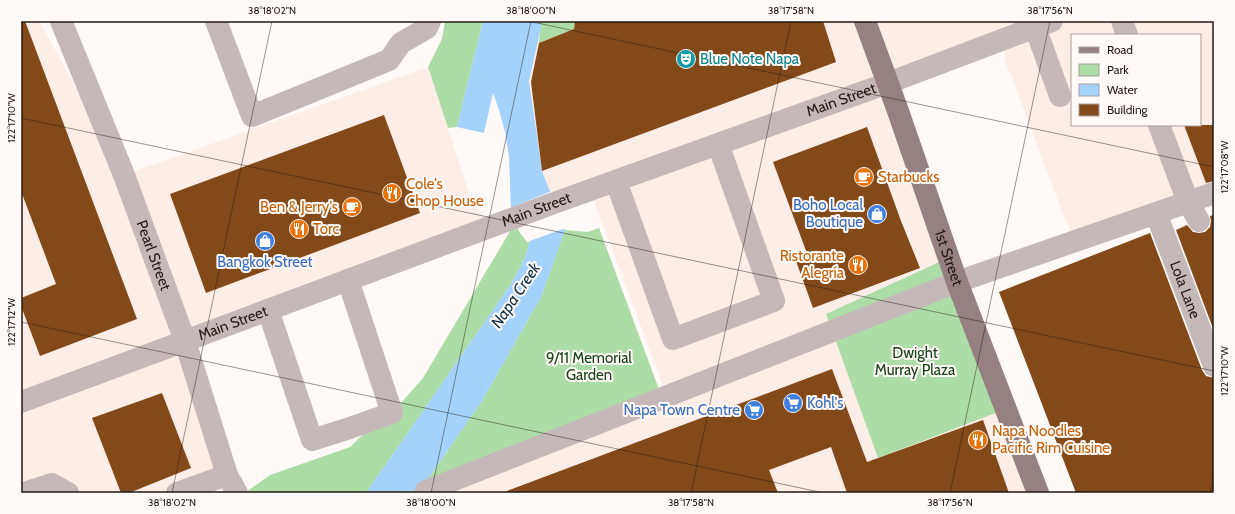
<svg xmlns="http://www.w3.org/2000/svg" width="1235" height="514" font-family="Cabin,sans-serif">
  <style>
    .commercial { fill: #fcede7; fill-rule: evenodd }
    .green { fill: #acdda6 }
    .water { fill: #a5d2fc }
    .pier { fill: #fff9f7 }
    .building { fill: #844918 }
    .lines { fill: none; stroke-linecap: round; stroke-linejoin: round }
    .minor { stroke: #c5b8b8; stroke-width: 22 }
    .major { stroke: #978081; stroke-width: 22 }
    .ticks { fill: none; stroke: #231915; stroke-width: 1; stroke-opacity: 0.45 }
    .labels { text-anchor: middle; stroke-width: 4; stroke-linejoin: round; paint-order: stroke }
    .culture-label { font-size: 15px; fill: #0d838f; stroke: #fff9f7; text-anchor: start }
    .street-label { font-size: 15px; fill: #231915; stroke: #fff9f7 }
    .food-label { font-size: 15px; fill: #c56008; stroke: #fff9f7; text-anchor: start }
    .shop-label { font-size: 15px; fill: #366cbe; stroke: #fff9f7; text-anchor: end }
    .park-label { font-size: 15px; fill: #154311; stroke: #fff9f7 }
    .water-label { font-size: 16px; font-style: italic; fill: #0b2d48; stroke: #fff9f7 }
    .neatline { fill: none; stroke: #231915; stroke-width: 1.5 }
    .ticks-label { font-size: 10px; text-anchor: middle; fill: #231915 }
  </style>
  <rect width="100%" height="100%" fill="#fff9f7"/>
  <g class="commercial">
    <polygon points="35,21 39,21 124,175 428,67 472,203 492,226 185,341 227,475 203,493 21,493 21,26"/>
    <path d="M541,21H1214V193L1075,241L1063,214L1012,77L1007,67L1002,40L888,83L950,257L826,314L878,457L1006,409L1038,493H450L667,396L590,190L554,203L542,171L529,81L541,27ZM1072,35H1200V125H1072Z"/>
  </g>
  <g class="green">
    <polygon points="445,21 483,21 457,127 448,128 428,67 442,39"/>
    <polygon points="541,21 575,21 574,29 539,43"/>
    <polygon points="519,216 530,241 525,258 511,284 366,493 245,493 270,475 350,447 359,438 392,413 423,378"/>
    <polygon points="599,228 663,400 418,493 482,401 542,295 565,230 588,232"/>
    <polygon points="950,257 1006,409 878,458 826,314"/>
  </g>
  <polygon class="water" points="483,21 541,21 541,27 529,81 542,171 565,230 542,295 482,401 418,493 366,493 511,284 525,258 530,241 511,212 509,157 505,132 499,110 493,93 484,133 457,127"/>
  <polygon class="pier" points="552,191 566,228 527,242 520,233 509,213 515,206"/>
  <g class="building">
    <polygon points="21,21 25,21 137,319 40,356 21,306 21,298 56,284 21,191"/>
    <polygon points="575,21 823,21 836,62 542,171 531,82 539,43 574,29"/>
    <polygon points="384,115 420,213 206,293 170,194"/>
    <polygon points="1184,125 1214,125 1214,181 1206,183"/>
    <polygon points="867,127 901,221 920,268 813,308 796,261 808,256 773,162"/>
    <polygon points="1214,215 1214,331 1176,230 1187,225 1193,232 1199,233 1205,232 1210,227 1211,221 1210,216"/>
    <polygon points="1150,233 1202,370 1206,376 1214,378 1214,493 1076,493 999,292"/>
    <polygon points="832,369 867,462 983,420 1009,493 847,493 831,447 769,470 778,493 507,493 507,491"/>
    <polygon points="162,393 191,468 129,493 121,493 92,418"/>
  </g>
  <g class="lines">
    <g class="minor">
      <path id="s1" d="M61,21L124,175L185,341L227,475L237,493"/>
      <polyline points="216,21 252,116 389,60 401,43 427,28 430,21"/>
      <polyline points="1122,21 1127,35"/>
      <polyline points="1035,27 1060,96"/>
      <polyline points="1159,125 1188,202 1199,221"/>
      <polyline points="616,181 673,339 774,301 718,144"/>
      <path id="s2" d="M1156,213L1214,366"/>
      <polyline points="268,310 312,440 350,428 392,413 348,280"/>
      <path id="s3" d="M21,402L185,341L554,203L888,83L1052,21"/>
      <polyline points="426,491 957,282 1214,193"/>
      <polyline points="24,493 52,484 68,493"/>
      <polyline points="177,493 227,475"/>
    </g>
    <path class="major" id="s4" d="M865,21L898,111L957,282L1038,493"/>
  </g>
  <path class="ticks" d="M528,21L1214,167M21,118L1214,371M21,322L824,493M172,493L272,21M431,493L531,21M691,493L791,21M950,493L1050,21M1210,493L1214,472"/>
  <defs>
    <g id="theatre-disc" transform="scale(1)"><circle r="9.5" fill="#0f9aa8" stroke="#fff9f7"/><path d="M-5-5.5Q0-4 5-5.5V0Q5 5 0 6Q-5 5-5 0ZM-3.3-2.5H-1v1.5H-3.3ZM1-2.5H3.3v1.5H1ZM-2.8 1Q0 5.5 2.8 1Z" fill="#fff"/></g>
    <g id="cafe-disc" transform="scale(1)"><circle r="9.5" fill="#e8710a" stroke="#fff9f7"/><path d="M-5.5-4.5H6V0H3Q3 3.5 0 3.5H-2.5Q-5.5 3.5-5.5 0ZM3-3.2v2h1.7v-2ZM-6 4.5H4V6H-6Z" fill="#fff"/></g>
    <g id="restaurant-disc" transform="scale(1)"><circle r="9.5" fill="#e8710a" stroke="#fff9f7"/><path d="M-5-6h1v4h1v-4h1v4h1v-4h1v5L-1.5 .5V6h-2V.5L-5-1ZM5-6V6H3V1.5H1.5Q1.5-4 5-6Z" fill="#fff"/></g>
    <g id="shop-disc" transform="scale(1)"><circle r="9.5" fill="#3f7fe0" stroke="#fff9f7"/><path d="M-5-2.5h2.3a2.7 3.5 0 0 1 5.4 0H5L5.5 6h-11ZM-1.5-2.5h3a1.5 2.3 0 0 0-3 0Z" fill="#fff"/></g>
    <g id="supermarket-disc" transform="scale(1)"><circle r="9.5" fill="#3f7fe0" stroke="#fff9f7"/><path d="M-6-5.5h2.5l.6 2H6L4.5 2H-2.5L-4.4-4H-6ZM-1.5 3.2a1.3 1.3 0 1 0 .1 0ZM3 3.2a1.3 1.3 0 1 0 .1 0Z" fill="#fff"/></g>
  </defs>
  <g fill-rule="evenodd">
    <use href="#theatre-disc" x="686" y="59"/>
    <use href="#cafe-disc" x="864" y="177"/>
    <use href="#restaurant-disc" x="392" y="193"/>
    <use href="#cafe-disc" x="352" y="207"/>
    <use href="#shop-disc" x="877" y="214"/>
    <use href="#restaurant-disc" x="299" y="229"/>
    <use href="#shop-disc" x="265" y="241"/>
    <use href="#restaurant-disc" x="858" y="265"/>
    <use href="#supermarket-disc" x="793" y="403"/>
    <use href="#supermarket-disc" x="754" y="410"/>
    <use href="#restaurant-disc" x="978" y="440"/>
  </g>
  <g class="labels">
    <g class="culture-label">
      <text x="700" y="64">Blue Note Napa</text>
    </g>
    <g class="street-label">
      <text dy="5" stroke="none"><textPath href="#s3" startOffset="874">Main Street</textPath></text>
      <text dy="5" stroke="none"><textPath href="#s3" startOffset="550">Main Street</textPath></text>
      <text dy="5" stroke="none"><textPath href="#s1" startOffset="252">Pearl Street</textPath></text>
      <text dy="5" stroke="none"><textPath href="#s4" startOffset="251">1st Street</textPath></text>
      <text dy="5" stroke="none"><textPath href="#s2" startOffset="82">Lola Lane</textPath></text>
      <text dy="5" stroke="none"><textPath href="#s3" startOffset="226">Main Street</textPath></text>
    </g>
    <g class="food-label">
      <text x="878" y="182">Starbucks</text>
      <text x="406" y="189">Cole's<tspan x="406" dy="17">Chop House</tspan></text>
      <text x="338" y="212" text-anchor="end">Ben &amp; Jerry's</text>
      <text x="313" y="234">Torc</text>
      <text x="844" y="261" text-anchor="end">Ristorante<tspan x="844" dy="17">Alegría</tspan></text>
      <text x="992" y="436">Napa Noodles<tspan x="992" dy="17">Pacific Rim Cuisine</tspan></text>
    </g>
    <g class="shop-label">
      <text x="863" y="210">Boho Local<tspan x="863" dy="17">Boutique</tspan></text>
      <text x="265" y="267" text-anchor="middle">Bangkok Street</text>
      <text x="807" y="408" text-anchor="start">Kohl's</text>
      <text x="740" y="415">Napa Town Centre</text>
    </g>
    <g class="park-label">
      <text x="915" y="358">Dwight<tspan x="915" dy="17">Murray Plaza</tspan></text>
      <text x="589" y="363">9/11 Memorial<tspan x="589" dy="17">Garden</tspan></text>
    </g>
    <g class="water-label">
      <text transform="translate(515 295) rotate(-56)" y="6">Napa Creek</text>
    </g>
  </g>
  <rect width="1235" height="514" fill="none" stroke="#fff9f7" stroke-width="44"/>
  <rect x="1071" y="34" width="130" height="92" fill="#fff9f7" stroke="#a79f9d"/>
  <rect x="1079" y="47" width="20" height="6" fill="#978081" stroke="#a79f9d"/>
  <text x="1107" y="54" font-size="12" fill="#231915">Road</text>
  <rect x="1079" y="64" width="20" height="12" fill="#acdda6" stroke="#a79f9d"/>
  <text x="1107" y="74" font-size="12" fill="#231915">Park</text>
  <rect x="1079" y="84" width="20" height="12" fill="#a5d2fc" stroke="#a79f9d"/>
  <text x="1107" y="94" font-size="12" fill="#231915">Water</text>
  <rect x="1079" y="104" width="20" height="12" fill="#844918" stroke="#a79f9d"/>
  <text x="1107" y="114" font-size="12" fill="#231915">Building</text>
  <rect x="22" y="22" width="1191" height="470" class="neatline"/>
  <g class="ticks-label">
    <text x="272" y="14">38°18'02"N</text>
    <text x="531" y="14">38°18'00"N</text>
    <text x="791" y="14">38°17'58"N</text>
    <text x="1050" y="14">38°17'56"N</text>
    <text transform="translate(11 118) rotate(-90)" y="4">122°17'10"W</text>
    <text transform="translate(1224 167) rotate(-90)" y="4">122°17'08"W</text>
    <text transform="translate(11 322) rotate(-90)" y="4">122°17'12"W</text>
    <text transform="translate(1224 371) rotate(-90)" y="4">122°17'10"W</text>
    <text x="172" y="506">38°18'02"N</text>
    <text x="431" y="506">38°18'00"N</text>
    <text x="691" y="506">38°17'58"N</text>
    <text x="950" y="506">38°17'56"N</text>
  </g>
</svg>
